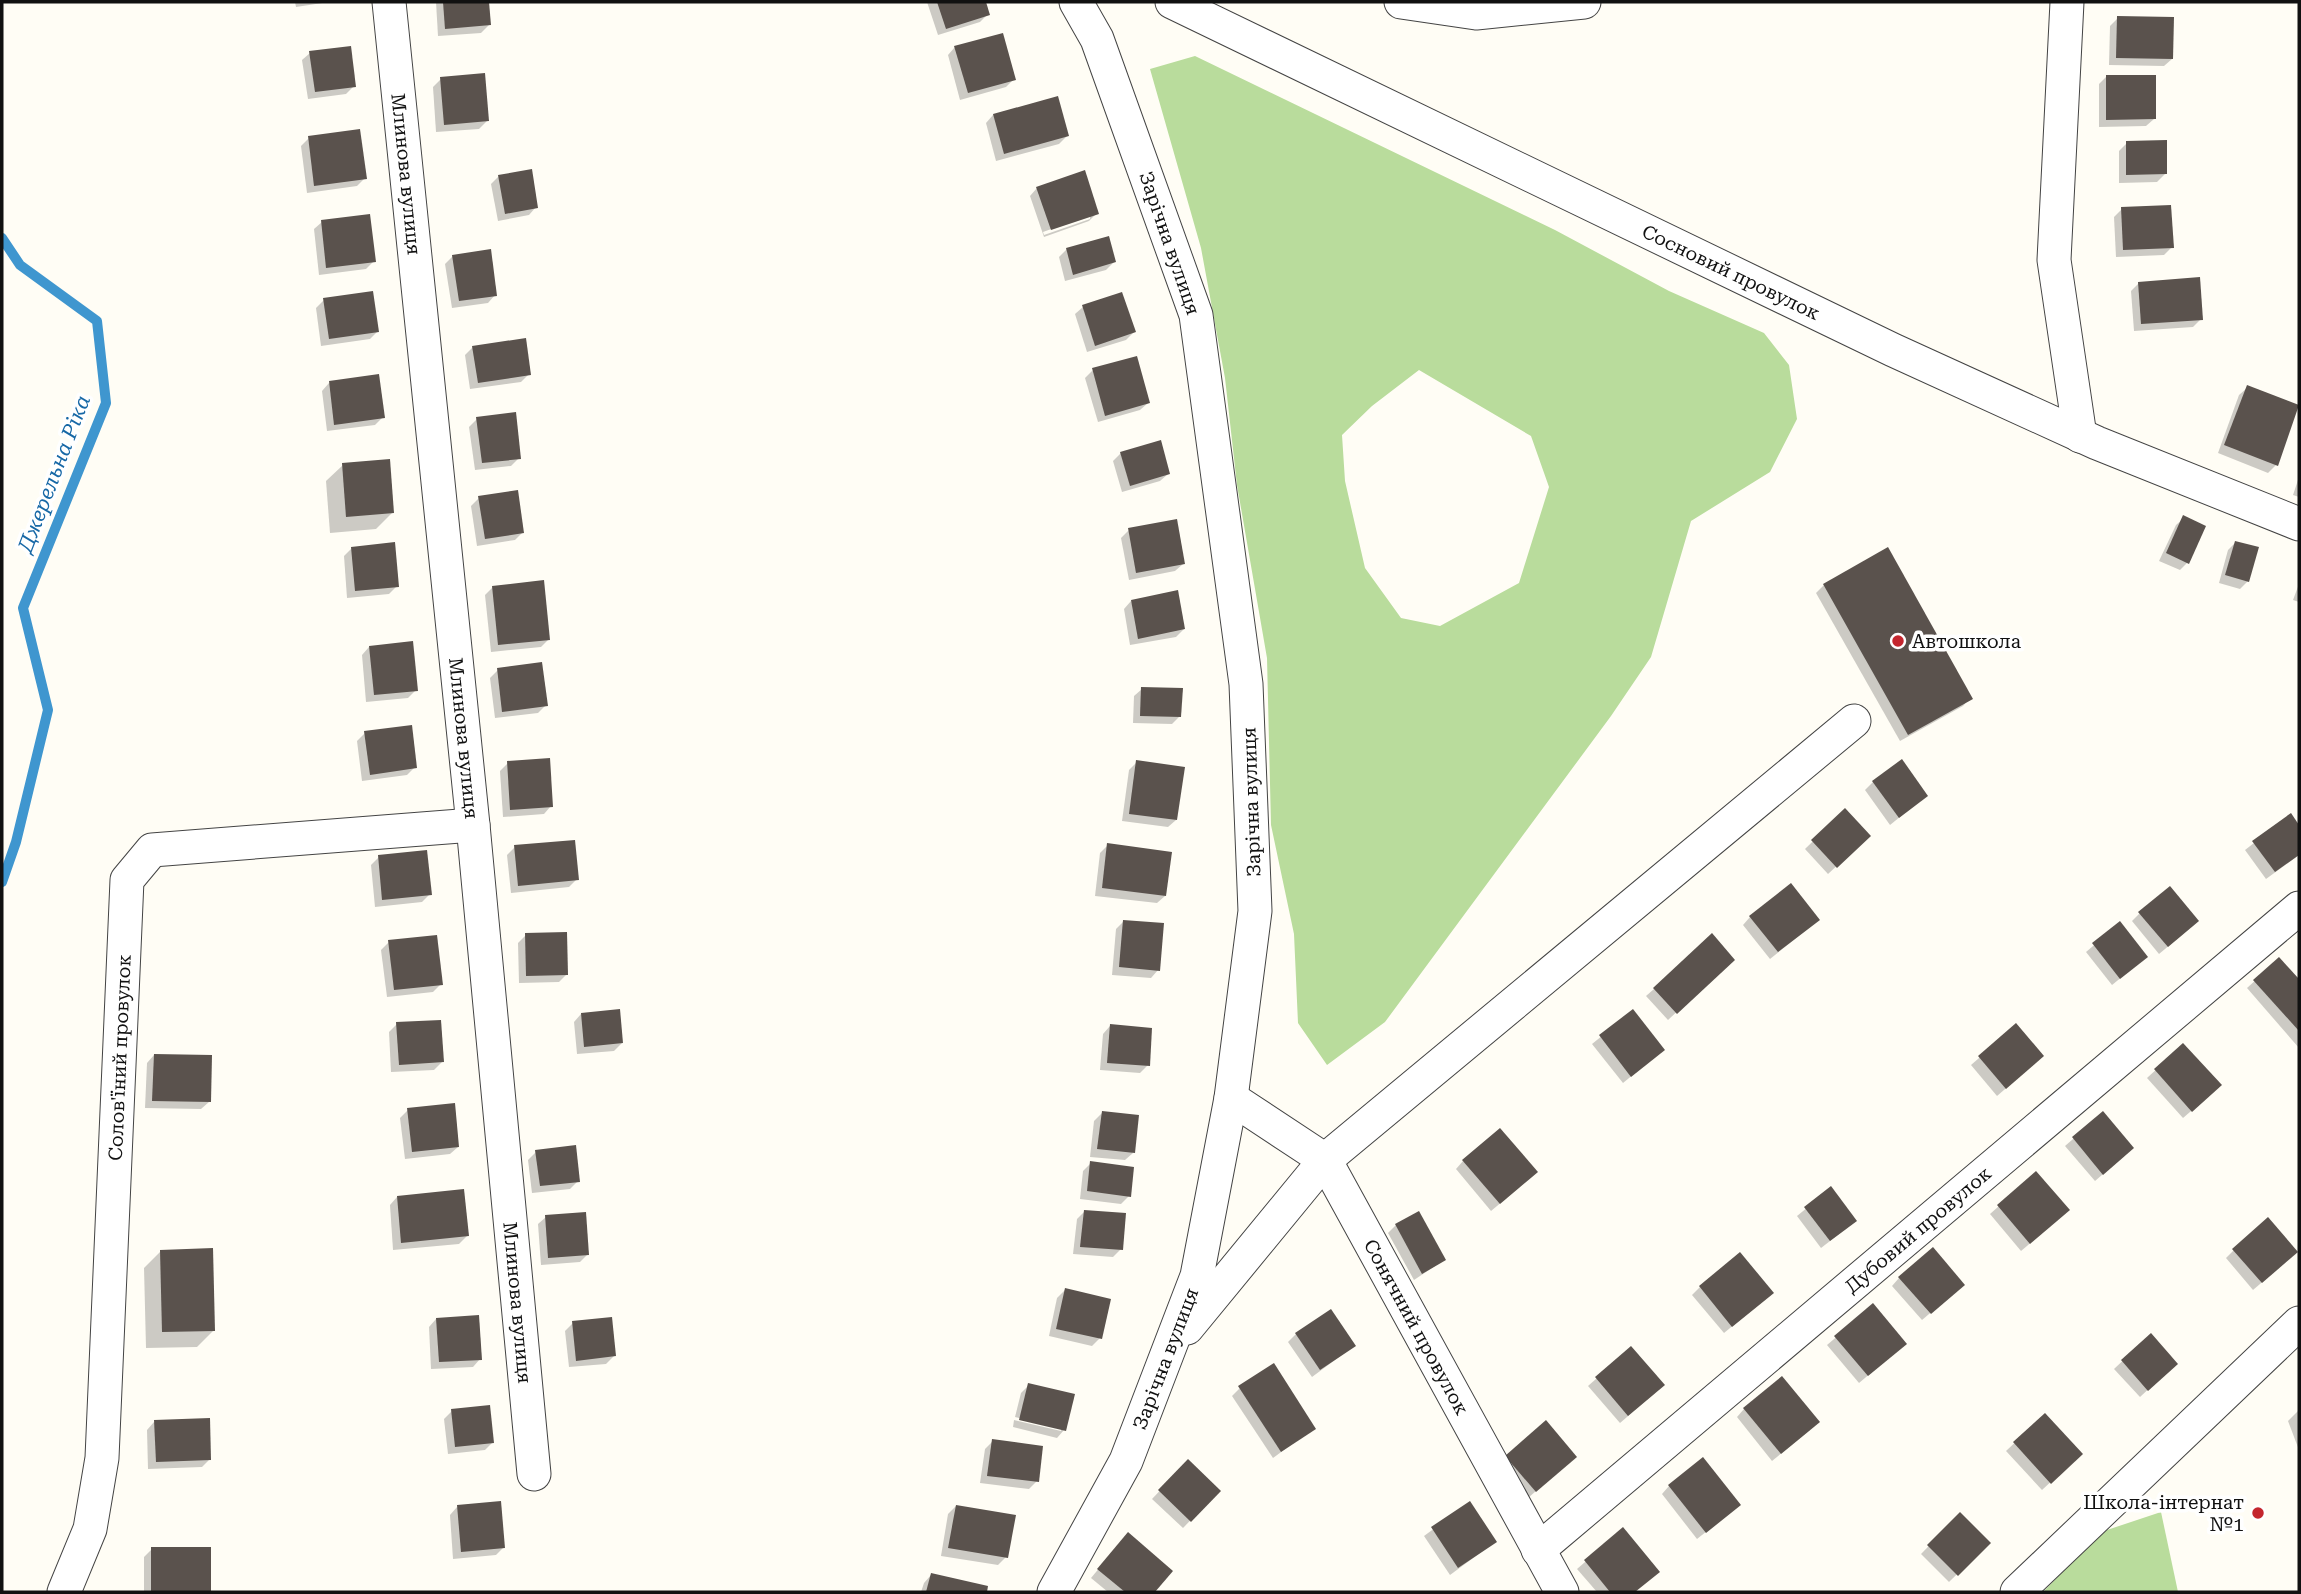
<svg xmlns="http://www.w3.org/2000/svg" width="2301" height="1594" font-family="'Roboto Serif',serif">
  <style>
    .forest { fill: #b9dc9c; fill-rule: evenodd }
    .shadow { fill: #0003; fill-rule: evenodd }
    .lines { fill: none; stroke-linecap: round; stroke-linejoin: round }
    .stream { stroke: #3f96cf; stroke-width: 10 }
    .building { fill: #5a524d }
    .minor-casing { stroke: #444; stroke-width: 35 }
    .minor { stroke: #fff; stroke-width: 33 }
    .poi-dot { fill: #c4262e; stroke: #fff; stroke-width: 2.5 }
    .labels { text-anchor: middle; stroke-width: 7; stroke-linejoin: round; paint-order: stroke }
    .street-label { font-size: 19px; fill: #111; stroke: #fff }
    .poi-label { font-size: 19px; fill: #111; stroke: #fff; text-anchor: start }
    .water-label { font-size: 21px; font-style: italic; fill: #1768a6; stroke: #fff }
  </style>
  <rect width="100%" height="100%" fill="#fffdf5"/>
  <g class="forest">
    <path d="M1195,56L1555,230L1669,291L1764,333L1789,365L1797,419L1770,472L1691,521L1651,657L1611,716L1385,1022L1327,1065L1298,1023L1294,934L1271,825L1267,658L1237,485L1225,378L1201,248L1150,69ZM1419,370L1531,436L1549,487L1519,583L1440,626L1401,618L1365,568L1345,481L1342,435L1372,406Z"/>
    <polygon points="2161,1512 2178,1592 2043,1592 2101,1532"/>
  </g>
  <g class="shadow">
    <polygon points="295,2 329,2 296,7"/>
    <polygon points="436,2 487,2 489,25 481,33 438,36"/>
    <polygon points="632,2 692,2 632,3"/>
    <polygon points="927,2 984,2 988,14 980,22 938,35"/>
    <polygon points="2118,18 2172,59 2164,66 2109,65 2110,26"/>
    <polygon points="955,47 1014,79 1006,87 960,100 948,55"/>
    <polygon points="310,53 354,86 346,94 308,99 302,60"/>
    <polygon points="2107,76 2154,119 2146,126 2099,127 2099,84"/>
    <polygon points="441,79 487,121 479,129 436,132 433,87"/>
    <polygon points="993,115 1067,136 1059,144 996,161 986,123"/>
    <polygon points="309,138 365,178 357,186 307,193 301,146"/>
    <polygon points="2127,143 2165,174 2157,182 2119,183 2119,151"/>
    <polygon points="499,176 536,207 529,215 498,221 491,184"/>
    <path d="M1037,188L1097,213L1089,221L1044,237L1030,196ZM1090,215V219L1044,235L1043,232Z"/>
    <polygon points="2122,209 2172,247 2164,255 2116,257 2114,217"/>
    <polygon points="322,222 374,261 366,269 319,275 314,229"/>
    <polygon points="1067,249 1114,262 1106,270 1065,281 1059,257"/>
    <polygon points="453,256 495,295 488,303 452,308 445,264"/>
    <polygon points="2139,283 2201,319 2193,327 2134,331 2131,291"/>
    <polygon points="324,300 378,331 370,339 321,346 316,308"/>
    <polygon points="1083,307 1134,332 1126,340 1087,352 1075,314"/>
    <polygon points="473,347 529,374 521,382 470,389 465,355"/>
    <polygon points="1093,370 1148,403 1140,410 1098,422 1085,378"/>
    <polygon points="329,383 383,417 375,425 327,431 322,391"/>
    <polygon points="2247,388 2276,465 2268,473 2218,453 2239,395"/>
    <polygon points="477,419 519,458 511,466 475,470 469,427"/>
    <polygon points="1121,453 1168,474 1160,481 1122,492 1113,461"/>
    <polygon points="343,465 393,512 376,529 330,533 326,481"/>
    <polygon points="2299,477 2299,497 2293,495"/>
    <polygon points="479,498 523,532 515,540 477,546 471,506"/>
    <polygon points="2184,518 2187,563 2180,570 2159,561 2176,525"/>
    <polygon points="1129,530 1183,564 1175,571 1129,580 1121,538"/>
    <polygon points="2235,543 2248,581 2240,589 2219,583 2228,550"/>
    <polygon points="351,549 397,586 389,594 347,598 344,556"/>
    <polygon points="2299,584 2299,602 2293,600"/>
    <polygon points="1824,585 1970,698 1963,706 1900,741 1816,593"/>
    <polygon points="493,587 549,639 541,647 491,652 485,595"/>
    <polygon points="1131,601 1184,629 1176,637 1130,645 1124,609"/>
    <polygon points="369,647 416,690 408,698 366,702 362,655"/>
    <polygon points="498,670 546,705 538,713 495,718 490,678"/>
    <polygon points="1142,689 1180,716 1172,724 1133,723 1134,696"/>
    <polygon points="365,733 415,767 407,775 362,781 357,741"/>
    <polygon points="1137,762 1176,820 1168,827 1122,821 1129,770"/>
    <polygon points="508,763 551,806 544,814 503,817 500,771"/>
    <polygon points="1873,782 1926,796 1890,825 1865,790"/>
    <polygon points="1845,810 1869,836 1828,874 1805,849"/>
    <polygon points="2290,815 2299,828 2299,855 2266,879 2245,850"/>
    <polygon points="1108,845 1165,896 1157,903 1095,896 1100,853"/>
    <polygon points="515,847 577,879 569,887 511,893 507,855"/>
    <polygon points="379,857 430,894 422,902 375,907 371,865"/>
    <polygon points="2139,914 2189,929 2159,954 2132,921"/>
    <polygon points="1750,917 1810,927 1770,959 1743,925"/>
    <polygon points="1124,921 1158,970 1151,978 1112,975 1116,929"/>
    <polygon points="2119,924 2138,964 2112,985 2086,952"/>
    <polygon points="526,935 567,974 559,982 519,983 518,943"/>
    <polygon points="389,942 441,984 433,992 387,997 381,950"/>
    <polygon points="2279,959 2299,982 2299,1048 2247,988"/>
    <polygon points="1725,967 1668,1020 1646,996 1654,989"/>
    <polygon points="1633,1011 1663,1050 1623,1083 1592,1044"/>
    <polygon points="581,1014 622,1043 614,1051 577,1054 574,1022"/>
    <polygon points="397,1024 442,1062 434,1070 391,1072 389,1032"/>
    <polygon points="1110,1026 1148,1065 1140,1073 1100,1070 1103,1034"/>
    <polygon points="2016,1026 2034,1064 1997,1096 1971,1065"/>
    <polygon points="2183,1045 2212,1093 2183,1118 2147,1078"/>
    <polygon points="154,1055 209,1102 201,1109 145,1108 147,1063"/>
    <polygon points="408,1110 458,1147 450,1154 405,1159 400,1118"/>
    <polygon points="1102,1113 1133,1153 1125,1160 1090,1157 1094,1121"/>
    <polygon points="2103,1113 2124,1156 2095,1181 2065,1146"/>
    <polygon points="536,1152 578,1181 570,1189 532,1193 528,1160"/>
    <polygon points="1463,1161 1528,1180 1491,1211 1456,1169"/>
    <polygon points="1091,1163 1129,1196 1121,1204 1080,1199 1083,1171"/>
    <polygon points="2036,1173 2060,1218 2021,1251 1990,1214"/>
    <polygon points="1830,1189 1847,1228 1821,1248 1797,1216"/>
    <polygon points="397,1197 467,1236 459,1244 393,1250 390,1205"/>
    <polygon points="1084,1212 1121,1249 1113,1257 1073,1254 1077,1219"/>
    <polygon points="546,1217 588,1254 580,1262 541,1265 538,1224"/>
    <polygon points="1396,1225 1444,1260 1414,1280 1388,1233"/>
    <polygon points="2234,1250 2288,1260 2253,1290 2226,1258"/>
    <polygon points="161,1251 214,1330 197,1347 146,1348 144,1268"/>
    <polygon points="1899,1278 1955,1292 1922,1320 1892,1286"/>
    <polygon points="1700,1287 1764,1300 1724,1333 1692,1295"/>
    <polygon points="1065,1290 1100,1338 1092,1346 1049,1336 1057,1298"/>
    <polygon points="1873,1306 1897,1351 1859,1383 1827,1345"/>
    <polygon points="436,1319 480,1359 473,1367 431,1369 429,1327"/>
    <polygon points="573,1323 614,1356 606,1364 569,1367 565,1331"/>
    <polygon points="1296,1334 1354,1346 1312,1377 1288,1342"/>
    <polygon points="2150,1335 2168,1371 2140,1397 2114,1369"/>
    <polygon points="1631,1348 1655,1393 1620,1423 1588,1386"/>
    <polygon points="1029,1385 1064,1430 1057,1438 1013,1427 1014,1420 1061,1431 1061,1428 1015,1417 1021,1393"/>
    <polygon points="1240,1388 1314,1428 1273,1458 1232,1396"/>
    <polygon points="1744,1409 1810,1430 1772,1461 1737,1417"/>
    <polygon points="2299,1410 2299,1450 2288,1421"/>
    <polygon points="452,1411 492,1443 485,1450 448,1454 444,1419"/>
    <polygon points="2044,1415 2081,1454 2042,1490 2006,1451"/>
    <polygon points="154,1422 210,1459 202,1467 148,1469 147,1430"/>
    <polygon points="993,1441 1037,1481 1029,1489 980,1483 985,1449"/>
    <polygon points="1506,1457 1567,1464 1528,1498"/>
    <polygon points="1188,1461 1219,1491 1183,1528 1152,1499"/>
    <polygon points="1669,1486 1731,1512 1697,1539 1662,1494"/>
    <polygon points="1469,1503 1495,1542 1450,1575 1424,1536"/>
    <polygon points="956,1506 1006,1557 998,1565 941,1556 948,1514"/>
    <polygon points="457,1507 504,1547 496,1555 453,1559 450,1515"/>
    <polygon points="1960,1514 1989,1543 1949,1582 1921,1554"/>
    <polygon points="1623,1529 1650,1579 1634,1592 1597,1592 1577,1569"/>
    <polygon points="1121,1542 1171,1571 1152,1592 1108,1592 1091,1578"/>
    <polygon points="152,1549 209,1591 144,1592 144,1557"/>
    <polygon points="931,1575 986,1588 985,1592 921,1592 924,1583"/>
  </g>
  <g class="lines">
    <polyline class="stream" points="2,238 20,265 97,321 106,403 23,608 48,710 16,842 2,882"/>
  </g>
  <g class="building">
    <polygon points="443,2 489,2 491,25 445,29"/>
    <polygon points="937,2 986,2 990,15 946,29"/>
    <polygon points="2117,16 2174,17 2173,59 2116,58"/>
    <polygon points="1003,33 1016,80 968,93 954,46"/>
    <polygon points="351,46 356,87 315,92 309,51"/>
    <polygon points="485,73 489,121 444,125 440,77"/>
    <polygon points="2106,75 2156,75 2156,119 2106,120"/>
    <polygon points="1058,96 1069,136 1004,154 993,114"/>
    <polygon points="360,129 367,179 314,186 308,136"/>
    <polygon points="2167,140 2167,174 2126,175 2126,141"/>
    <polygon points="532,169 538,208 505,214 498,175"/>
    <polygon points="1085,170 1099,214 1051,230 1036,187"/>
    <polygon points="2171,205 2174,248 2123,250 2121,207"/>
    <polygon points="370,214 376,262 326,268 321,220"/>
    <polygon points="1109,236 1116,262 1073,275 1066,248"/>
    <polygon points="491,249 497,296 459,301 452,255"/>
    <polygon points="2200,277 2203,320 2141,324 2138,282"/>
    <polygon points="373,291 379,332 329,339 323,298"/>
    <polygon points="1122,292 1136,332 1095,346 1082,305"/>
    <polygon points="526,338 531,375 478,383 472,346"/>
    <polygon points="1137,356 1150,403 1105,416 1092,368"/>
    <polygon points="379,374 385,418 334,425 329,381"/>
    <polygon points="2247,385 2299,405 2278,466 2224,445"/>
    <polygon points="516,412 521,459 482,463 476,417"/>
    <polygon points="1161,440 1170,474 1130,486 1120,452"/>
    <polygon points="390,459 394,513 346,517 342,463"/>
    <polygon points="518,490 524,533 485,539 478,496"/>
    <polygon points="2183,515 2206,526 2189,564 2166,553"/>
    <polygon points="1177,519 1185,564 1136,573 1128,528"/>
    <polygon points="2235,541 2259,547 2249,582 2225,575"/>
    <polygon points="395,542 399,587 355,591 351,547"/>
    <polygon points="1888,547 1973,699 1908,735 1823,584"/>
    <polygon points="544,580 550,640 498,645 492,586"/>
    <polygon points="1178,590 1185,629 1138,639 1131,600"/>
    <polygon points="413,641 418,691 374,695 369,646"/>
    <polygon points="542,662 548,706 502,712 497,668"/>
    <polygon points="1141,687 1183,688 1181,717 1140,716"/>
    <polygon points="412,725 417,768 370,775 364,731"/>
    <polygon points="550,758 553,807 510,810 507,761"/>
    <polygon points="1902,759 1928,796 1899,818 1872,781"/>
    <polygon points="1136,760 1185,767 1177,820 1129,814"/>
    <polygon points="1845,808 1871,836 1837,868 1811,840"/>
    <polygon points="2291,813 2299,825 2299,855 2275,872 2252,841"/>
    <polygon points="575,840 579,880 518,886 514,845"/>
    <polygon points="1107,843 1172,852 1166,896 1102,888"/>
    <polygon points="427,850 432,895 382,900 378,855"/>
    <polygon points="1791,883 1820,920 1778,952 1749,916"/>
    <polygon points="2170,886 2199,921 2168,947 2138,912"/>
    <polygon points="1123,920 1164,923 1160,971 1119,967"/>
    <polygon points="2120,921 2148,957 2120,979 2092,943"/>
    <polygon points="567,932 568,975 526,976 525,933"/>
    <polygon points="1712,933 1735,960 1677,1014 1653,988"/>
    <polygon points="437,935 443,985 394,990 388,940"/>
    <polygon points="2279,957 2299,979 2299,1031 2253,980"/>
    <polygon points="620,1009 623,1043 584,1047 581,1013"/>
    <polygon points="1633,1009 1665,1050 1631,1077 1599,1035"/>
    <polygon points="441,1020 444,1062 399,1065 396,1022"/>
    <polygon points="2016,1023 2044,1056 2006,1089 1978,1056"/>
    <polygon points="1110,1024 1152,1028 1150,1066 1107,1063"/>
    <polygon points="2183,1043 2222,1085 2192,1112 2154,1069"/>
    <polygon points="154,1054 212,1055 211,1102 152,1101"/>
    <polygon points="455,1103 459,1147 412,1152 407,1108"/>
    <polygon points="1102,1111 1139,1115 1135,1153 1097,1149"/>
    <polygon points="2103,1111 2134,1148 2103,1175 2072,1137"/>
    <polygon points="1500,1128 1538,1172 1500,1204 1462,1160"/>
    <polygon points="576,1145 580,1182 540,1186 535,1150"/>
    <polygon points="1090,1161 1134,1167 1131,1197 1087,1191"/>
    <polygon points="2036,1171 2070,1210 2030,1244 1997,1205"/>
    <polygon points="1831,1186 1857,1221 1830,1241 1804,1207"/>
    <polygon points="464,1189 469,1236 401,1243 397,1196"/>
    <polygon points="1084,1210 1126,1213 1123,1250 1080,1247"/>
    <polygon points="1419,1211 1446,1260 1422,1274 1395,1224"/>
    <polygon points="586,1212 589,1255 548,1258 545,1215"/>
    <polygon points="2268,1217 2298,1252 2262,1283 2232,1249"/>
    <polygon points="1933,1247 1965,1285 1931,1314 1898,1277"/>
    <polygon points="213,1248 215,1331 162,1332 160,1250"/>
    <polygon points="1740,1252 1774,1293 1732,1327 1699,1286"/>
    <polygon points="1065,1288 1111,1299 1102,1339 1056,1329"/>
    <polygon points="1873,1303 1907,1344 1868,1376 1834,1336"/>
    <polygon points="1331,1309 1356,1346 1320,1370 1295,1333"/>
    <polygon points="479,1315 482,1360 439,1362 436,1318"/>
    <polygon points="612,1317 616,1356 576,1361 572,1321"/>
    <polygon points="2151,1333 2178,1364 2148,1391 2121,1360"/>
    <polygon points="1631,1346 1665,1385 1628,1416 1595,1377"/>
    <polygon points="1274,1363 1316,1429 1281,1452 1238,1386"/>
    <polygon points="1782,1376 1820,1422 1781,1454 1743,1408"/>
    <polygon points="1028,1383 1075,1394 1066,1431 1019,1420"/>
    <polygon points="490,1405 494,1443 455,1447 451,1409"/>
    <polygon points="2045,1413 2083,1454 2051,1484 2013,1442"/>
    <polygon points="210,1418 211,1460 156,1462 154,1420"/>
    <polygon points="1546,1420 1577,1457 1536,1492 1505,1456"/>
    <polygon points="992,1439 1043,1446 1039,1482 987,1476"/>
    <polygon points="1703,1457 1741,1505 1706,1533 1668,1485"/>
    <polygon points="1188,1459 1221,1491 1191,1522 1158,1490"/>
    <polygon points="501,1501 505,1548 461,1552 457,1505"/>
    <polygon points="1470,1501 1497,1542 1458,1568 1431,1527"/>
    <polygon points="956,1505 1016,1515 1008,1558 948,1548"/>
    <polygon points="1960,1512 1991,1543 1958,1576 1927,1545"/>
    <polygon points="1623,1527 1660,1572 1635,1592 1610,1592 1584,1560"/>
    <polygon points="1128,1532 1173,1571 1155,1592 1125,1592 1097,1569"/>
    <rect x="151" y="1547" width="60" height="45"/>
    <polygon points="931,1573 988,1586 987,1592 926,1592"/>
  </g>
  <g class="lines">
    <g class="minor-casing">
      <g id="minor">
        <path id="s1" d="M389,2L473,825L534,1474"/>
        <path id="s2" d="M1172,2L1893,350L2097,443L2299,524"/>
        <polyline points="1401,2 1476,13 1584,2"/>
        <polyline points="2067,2 2054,260 2080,436"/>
        <path id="s3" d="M1231,1098L1325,1160L1562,1592"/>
        <polyline points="1187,1328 1325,1160 1854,721"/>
        <path id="s4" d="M1538,1550L2299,908"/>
        <path id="s5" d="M64,1592L90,1529L102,1458L127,880L152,850L473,825"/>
        <path id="s6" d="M1054,1592L1126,1461L1197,1276L1231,1098L1255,911L1246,684L1196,315L1097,39L1076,2"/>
        <polyline points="2017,1592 2299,1323"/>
      </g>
    </g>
    <use href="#minor" class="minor"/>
  </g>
  <g class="poi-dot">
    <circle cx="1898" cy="641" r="7"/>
    <circle cx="2258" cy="1513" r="7"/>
  </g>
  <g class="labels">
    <g class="street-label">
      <text dy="7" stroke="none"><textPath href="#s1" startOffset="173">Млинова вулиця</textPath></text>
      <text transform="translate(1170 243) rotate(71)" y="7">Зарічна вулиця</text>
      <text dy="7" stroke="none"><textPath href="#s2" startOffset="621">Сосновий провулок</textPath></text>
      <text dy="7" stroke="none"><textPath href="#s1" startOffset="740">Млинова вулиця</textPath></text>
      <text transform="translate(1251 802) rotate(-92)" y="7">Зарічна вулиця</text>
      <text dy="7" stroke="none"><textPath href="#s5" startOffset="541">Солов'їний провулок</textPath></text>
      <text dy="7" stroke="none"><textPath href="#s4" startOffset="497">Дубовий провулок</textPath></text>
      <text dy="7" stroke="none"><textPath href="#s1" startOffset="1307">Млинова вулиця</textPath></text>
      <text dy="7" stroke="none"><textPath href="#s3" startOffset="303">Сонячний провулок</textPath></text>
      <text dy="7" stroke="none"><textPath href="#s6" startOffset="259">Зарічна вулиця</textPath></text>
    </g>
    <g class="poi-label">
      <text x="1912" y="648">Автошкола</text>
      <text x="2244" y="1509" text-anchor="end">Школа-інтернат<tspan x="2244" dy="22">№1</tspan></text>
    </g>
    <g class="water-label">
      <text transform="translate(54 474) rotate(-69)" y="7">Джерельна Ріка</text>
    </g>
  </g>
  <rect width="2301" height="1594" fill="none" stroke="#111111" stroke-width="7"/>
</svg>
